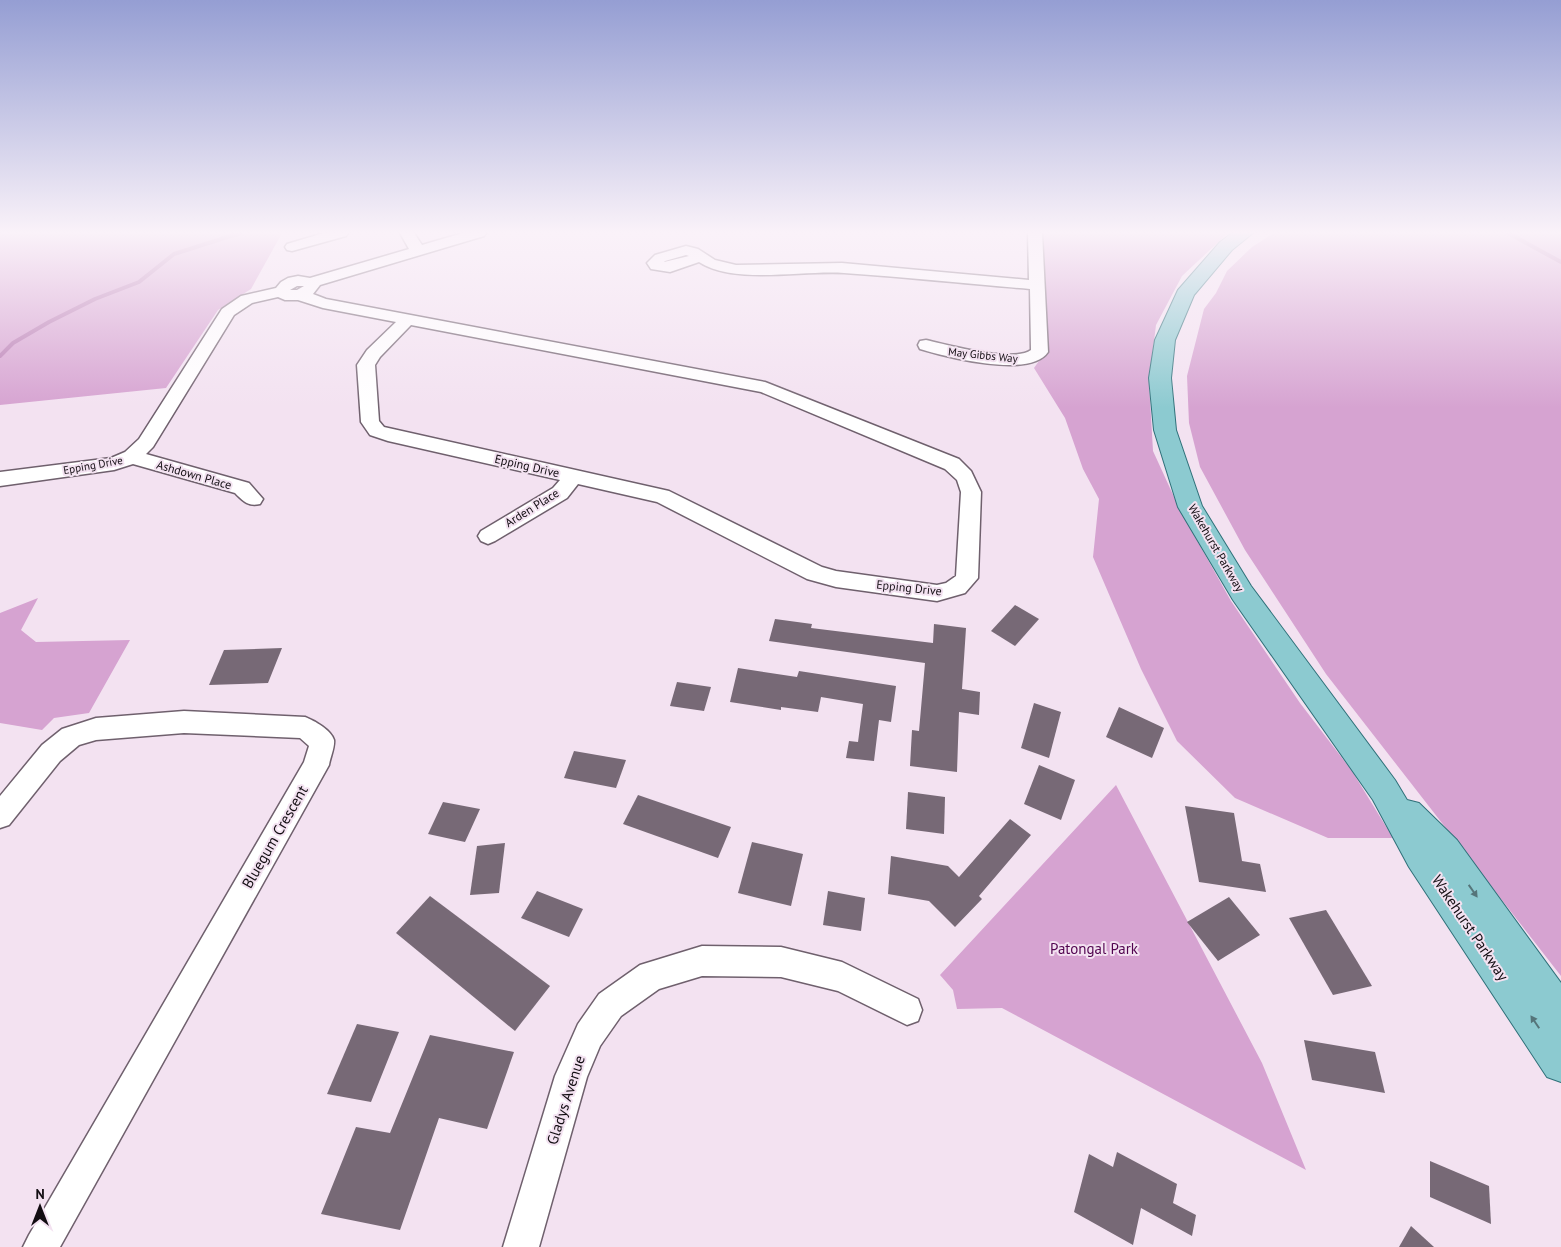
<svg xmlns="http://www.w3.org/2000/svg" width="1561" height="1247" font-family="'PT Sans',sans-serif">
  <style>
    .green { fill: #d6a3d1 }
    .lines { fill: none; stroke-linecap: round; stroke-linejoin: round }
    .stream { stroke: #b87cb3; stroke-width: 4 }
    .building { fill: #776976 }
    .minor-casing { stroke: #6f606d; stroke-width: 3 }
    .major-casing { stroke: #2f7079; stroke-width: 2 }
    .minor { fill: #fff; fill-rule: evenodd }
    .major { fill: #8ccad0; fill-rule: evenodd }
    .oneway { fill: #55757a }
    .labels { text-anchor: middle; stroke-width: 4; stroke-linejoin: round; paint-order: stroke }
    .far-street-label { font-size: 11px; fill: #120d12; stroke: #f3e2f1 }
    .street-label { font-size: 12px; fill: #120d12; stroke: #f3e2f1 }
    .near-street-label { font-size: 15px; fill: #120d12; stroke: #f3e2f1 }
    .near-park-label { font-size: 15px; fill: #51034f; stroke: #f3e2f1 }
  </style>
  <rect width="100%" height="100%" fill="#f3e2f1"/>
  <g class="green">
    <polygon points="0,233 282,233 251,289 218,310 166,388 0,405"/>
    <polygon points="1044,233 1228,233 1182,276 1156,325 1149,382 1153,451 1180,510 1231,601 1300,703 1352,771 1393,838 1328,838 1235,798 1177,741 1141,669 1093,557 1099,499 1083,469 1065,418 1034,368 1046,351 1043,287"/>
    <polygon points="1274,233 1561,233 1561,976 1326,674 1245,550 1200,467 1189,423 1187,376 1204,309 1216,293 1227,271 1252,247"/>
    <polygon points="38,598 21,630 36,642 130,640 89,713 54,718 42,730 0,723 0,613"/>
    <polygon points="1116,785 1262,1063 1306,1170 1002,1008 957,1009 953,990 940,975"/>
  </g>
  <g class="lines">
    <g class="stream">
      <polyline points="1508,233 1561,262"/>
      <polyline points="0,356 13,343 49,322 95,299 139,282 174,254 240,233"/>
    </g>
  </g>
  <g class="building">
    <polygon points="1015,605 1039,619 1015,646 991,631"/>
    <polygon points="775,619 812,624 811,628 933,643 934,624 966,628 962,689 980,692 979,715 959,712 957,772 910,766 912,730 919,731 925,663 769,641"/>
    <polygon points="282,648 268,683 209,685 224,650"/>
    <polygon points="738,668 797,677 799,671 896,686 891,722 879,720 874,761 846,758 849,741 858,742 863,704 821,697 818,712 781,707 781,710 730,702"/>
    <polygon points="677,682 711,687 704,711 670,706"/>
    <polygon points="1034,703 1061,712 1049,758 1021,748"/>
    <polygon points="1119,707 1164,728 1152,758 1106,737"/>
    <polygon points="574,751 626,760 616,788 564,778"/>
    <polygon points="1039,765 1075,780 1061,820 1024,804"/>
    <polygon points="908,792 945,797 944,834 906,829"/>
    <polygon points="638,795 731,827 718,858 623,824"/>
    <polygon points="443,802 480,809 465,842 428,834"/>
    <polygon points="1185,806 1234,813 1242,861 1260,864 1266,892 1199,882"/>
    <polygon points="1010,819 1031,835 979,896 982,899 955,927 929,901 888,894 891,856 948,866 959,877"/>
    <polygon points="752,842 803,854 791,906 738,893"/>
    <polygon points="505,843 499,893 470,895 477,846"/>
    <polygon points="537,891 583,909 569,937 521,918"/>
    <polygon points="828,891 865,898 861,931 823,925"/>
    <polygon points="430,896 550,986 515,1031 396,933"/>
    <polygon points="1229,897 1260,935 1218,961 1187,922"/>
    <polygon points="1326,910 1372,986 1333,995 1289,918"/>
    <polygon points="357,1024 399,1032 371,1102 327,1094"/>
    <polygon points="430,1035 514,1052 487,1129 439,1118 400,1230 321,1214 356,1127 390,1133"/>
    <polygon points="1304,1040 1375,1052 1385,1093 1312,1080"/>
    <polygon points="1117,1152 1177,1184 1173,1203 1196,1215 1192,1236 1141,1208 1133,1245 1074,1212 1089,1154 1113,1167"/>
    <polygon points="1430,1161 1489,1186 1491,1224 1430,1197"/>
    <polygon points="1411,1226 1434,1247 1399,1247"/>
  </g>
  <g class="lines">
    <g class="minor-casing">
      <g id="minor">
        <polygon points="324,233 348,233 346,236 292,251 287,250 285,247 287,244"/>
        <path d="M400,233H414L422,245L463,233H486L484,236L320,285L313,294L326,299L765,382L959,459L971,471L981,492L978,578L965,593L937,601L836,587L807,579L657,502L578,484L567,498L495,541L488,544L481,541L478,536L481,531L553,488L560,480L388,441L370,435L361,422L357,365L367,350L396,322L323,308L298,300H285L278,297L252,303L234,315L153,447L146,454L249,483L263,499L260,504C248,507 243,501 235,493L133,464L114,470L0,486V472L111,458L125,452L139,439L222,309L241,296L276,288L281,282L288,278L298,276L310,278L409,249ZM297,286H304L297,290H290ZM411,325L761,392L945,469L957,480L961,492L956,576L946,583L937,585L836,571L822,567L669,491L384,427L379,421L375,365L380,357Z"/>
        <path d="M1028,233H1042L1048,352C1030,379 947,357 920,349L918,345L920,341L926,340C948,345 1013,363 1031,350L1030,289C968,284 906,277 844,273C803,270 734,285 699,262L670,272L651,269L647,263L655,255L686,246L698,249L715,260L736,265L842,263L1029,280ZM686,255L689,256L664,262L665,261Z"/>
        <path d="M184,711L305,717C315,721 331,730 334,740C335,747 330,758 329,765L60,1247H23L29,1235L304,762L309,746L300,738L184,733L96,740L79,745L60,761L9,825L0,828V796L42,745L62,729L96,718Z"/>
        <polygon points="702,946 781,947 842,962 918,999 922,1010 918,1021 907,1025 838,991 781,977 702,976 659,989 621,1016 600,1046 587,1077 539,1247 503,1247 555,1076 578,1024 599,994 640,965"/>
      </g>
    </g>
    <g class="major-casing">
      <polygon id="major" points="1232,233 1253,233 1232,250 1194,295 1175,340 1171,378 1176,430 1202,506 1251,586 1395,780 1407,800 1419,803 1457,840 1561,983 1561,1082 1547,1077 1409,867 1373,800 1233,600 1178,507 1154,430 1149,378 1155,340 1178,290 1220,242"/>
    </g>
    <use href="#minor" class="minor"/>
    <use href="#major" class="major"/>
  </g>
  <defs><path id="oneway-solid" d="M-6-.8H1V-3.2L6.5 0L1 3.2V.8H-6Z" transform="scale(1.25)"/></defs>
  <g class="oneway">
    <use href="#oneway-solid" transform="translate(1473 891) rotate(55)"/>
    <use href="#oneway-solid" transform="translate(1535 1022) rotate(-124)"/>
  </g>
  <linearGradient id="sky" x2="0" y2="1"><stop stop-color="#959ed3"/><stop offset="0.57" stop-color="#faf2f9"/><stop offset="1" stop-color="#faf2f9" stop-opacity="0"/></linearGradient>
  <rect width="1561" height="408" fill="url(#sky)"/>
  <g class="labels">
    <g class="far-street-label">
      <text transform="translate(983 355) rotate(6)" y="4">May Gibbs Way</text>
      <text transform="translate(93 465) rotate(-10)" y="4">Epping Drive</text>
    </g>
    <g class="street-label">
      <text transform="translate(527 466) rotate(13)" y="4">Epping Drive</text>
      <text transform="translate(194 475) rotate(16)" y="4">Ashdown Place</text>
      <text transform="translate(532 508) rotate(-32)" y="4">Arden Place</text>
      <text transform="translate(1216 548) rotate(60)" y="4">Wakehurst Parkway</text>
      <text transform="translate(909 588) rotate(6)" y="4">Epping Drive</text>
    </g>
    <g class="near-street-label">
      <text transform="translate(275 837) rotate(-60)" y="5">Bluegum Crescent</text>
      <text transform="translate(1470 928) rotate(56)" y="5">Wakehurst Parkway</text>
      <text transform="translate(566 1100) rotate(-72)" y="5">Gladys Avenue</text>
    </g>
    <g class="near-park-label">
      <text x="1094" y="954">Patongal Park</text>
    </g>
  </g>
  <g transform="translate(40 1207)" stroke="#f3e2f1" stroke-width="4" paint-order="stroke">
  <path d="M0-4L9 19L0 12L-9 19Z" fill="#120d12"/>
  <text y="-8" font-size="14" font-weight="bold" text-anchor="middle" fill="#120d12">N</text>
  </g>
</svg>
